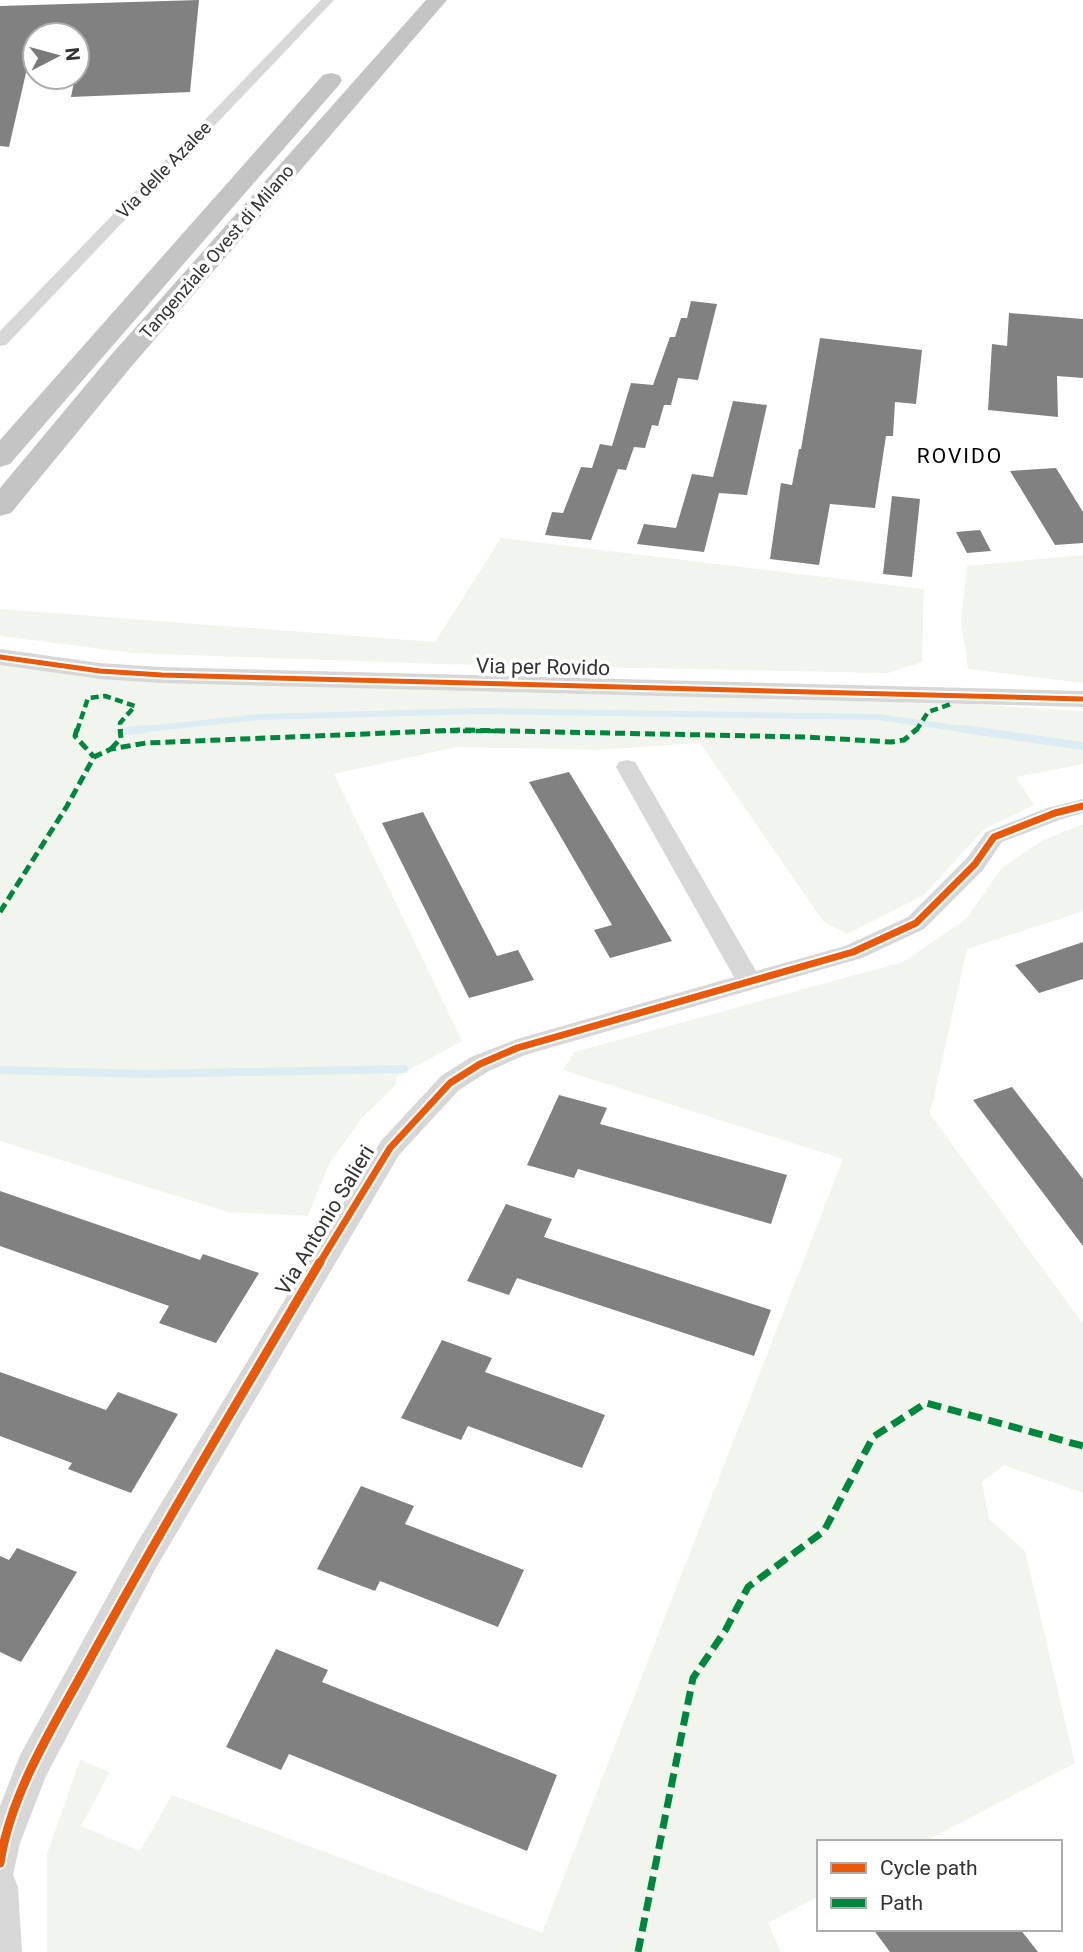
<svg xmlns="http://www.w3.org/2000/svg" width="1083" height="1952" font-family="Roboto,sans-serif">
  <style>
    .green { fill: #f1f5ed }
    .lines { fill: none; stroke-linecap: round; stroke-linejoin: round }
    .stream-far1 { stroke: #ddebf3; stroke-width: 6 }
    .stream { stroke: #ddebf3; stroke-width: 8 }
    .building { fill: #818181 }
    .minor { fill: #d7d7d7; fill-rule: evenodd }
    .tertiary { fill: #d7d7d7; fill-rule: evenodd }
    .motorway { fill: #c4c4c4; fill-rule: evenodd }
    .quiet-far2 { stroke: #00873e; stroke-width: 4.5; stroke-dasharray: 8 4.5; stroke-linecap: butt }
    .quiet-far1 { stroke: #00873e; stroke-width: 5; stroke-dasharray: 10 5; stroke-linecap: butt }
    .quiet { stroke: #00873e; stroke-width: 7; stroke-dasharray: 14 7; stroke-linecap: butt }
    .cycleway-far2-casing { stroke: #fff; stroke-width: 9 }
    .cycleway-far1-casing { stroke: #fff; stroke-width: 11 }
    .cycleway-casing { stroke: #fff; stroke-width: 13 }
    .cycleway-far2 { stroke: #e8590c; stroke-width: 5 }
    .cycleway-far1 { stroke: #e8590c; stroke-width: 7 }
    .cycleway { stroke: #e8590c; stroke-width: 9 }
    .labels { text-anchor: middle; stroke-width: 7; stroke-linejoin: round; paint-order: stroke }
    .far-street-label { font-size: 18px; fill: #333; stroke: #fff }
    .far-quarter-label { font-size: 21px; letter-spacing: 2px; fill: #000; stroke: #fff }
    .street-label { font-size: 21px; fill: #333; stroke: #fff }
  </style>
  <rect width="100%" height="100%" fill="#fff"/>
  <g class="green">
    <polygon points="501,538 924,589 922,662 888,673 440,664 133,653 0,636 0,609 435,642"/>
    <polygon points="1083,555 1083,683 968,669 961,620 967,566"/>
    <polygon points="0,664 91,678 967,704 1083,711 1083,764 1016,777 1034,805 983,830 924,895 847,934 823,921 700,743 596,750 456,747 334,774 462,1041 396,1077 396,1085 362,1118 329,1164 308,1216 228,1212 0,1141"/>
    <polygon points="1083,824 1083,911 967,949 930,1114 1083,1324 1083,1493 1004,1465 982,1482 989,1519 1025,1551 1075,1763 924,1842 819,1842 819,1896 768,1923 781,1952 47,1952 47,1854 80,1760 110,1772 81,1826 140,1851 172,1795 542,1933 843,1159 563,1070 574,1052 903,962 966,919 1002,868 1043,840"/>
  </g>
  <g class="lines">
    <polyline class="stream-far1" points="129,731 259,717 481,711 878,717 976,731"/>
    <g class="stream">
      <polyline points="964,729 1083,746"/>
      <polyline points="128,731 145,729"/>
      <polyline points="0,1070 146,1074 404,1069"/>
    </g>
  </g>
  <g class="building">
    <polygon points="199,0 190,92 71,97 75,77 77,77 77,35 35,35 35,50 31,51 9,147 0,146 0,6"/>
    <polygon points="691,301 717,304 698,380 678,378 671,405 664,405 658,426 652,425 645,448 634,447 626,470 618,469 591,540 545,535 552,512 563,513 581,467 592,468 600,444 612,446 631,383 653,385 670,337 675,337 681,318 687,318"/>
    <polygon points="1009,313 1083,319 1083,378 1057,376 1058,417 988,410 992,344 1007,346"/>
    <polygon points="820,338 922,350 916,404 895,402 893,436 886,436 875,508 830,504 819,565 770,559 781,483 792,485 799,449 801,449"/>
    <polygon points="733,401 767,405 747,495 719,493 704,552 637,544 644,524 676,528 692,474 713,477"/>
    <polygon points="1056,468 1083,512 1083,543 1055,545 1010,471"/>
    <polygon points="892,496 920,499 912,577 883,574"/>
    <polygon points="980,530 991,551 967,553 956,532"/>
    <polygon points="569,772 672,941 610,958 594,930 612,925 529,782"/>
    <polygon points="423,812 497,956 518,950 534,980 469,998 382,823"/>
    <polygon points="1083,942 1083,979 1039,993 1015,965"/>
    <polygon points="1012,1087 1083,1179 1083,1246 973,1100"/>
    <polygon points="559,1095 607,1108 600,1124 787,1175 771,1224 578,1169 574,1178 527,1165"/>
    <polygon points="0,1191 200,1260 203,1254 259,1273 216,1343 159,1323 169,1306 0,1246"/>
    <polygon points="506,1204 552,1219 544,1237 771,1310 754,1356 517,1278 509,1295 467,1281"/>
    <polygon points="442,1340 492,1358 485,1372 605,1415 582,1468 468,1426 461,1440 401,1418"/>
    <polygon points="0,1372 106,1410 118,1392 178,1414 131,1493 68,1469 72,1463 0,1436"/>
    <polygon points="361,1486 414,1506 405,1524 524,1570 498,1627 380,1581 375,1591 317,1569"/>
    <polygon points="17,1548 77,1572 21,1662 0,1652 0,1556 9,1560"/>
    <polygon points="276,1649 328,1670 322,1682 557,1775 527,1851 289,1754 281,1770 226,1747"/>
    <polygon points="873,1929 1020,1929 1038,1952 890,1952"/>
  </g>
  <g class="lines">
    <g class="minor">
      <polygon points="321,0 334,0 6,345 0,346 0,331"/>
      <polygon points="627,760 635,762 638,767 756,971 845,946 908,917 967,858 986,832 1047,808 1083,799 1083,813 1062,819 1002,842 983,870 924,929 862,958 525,1055 489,1071 459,1090 399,1155 156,1568 46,1776 20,1843 13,1875 18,1887 22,1952 0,1952 0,1806 20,1755 134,1548 381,1141 441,1076 471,1057 517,1039 734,977 616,767 619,762"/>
    </g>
    <polygon class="tertiary" points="0,649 100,663 162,667 1083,691 1083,707 162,683 100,679 0,665"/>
    <g class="motorway">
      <polygon points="426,0 447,0 131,367 11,513 0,516 0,488 111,355"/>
      <polygon points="331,73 339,75 342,80 339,85 10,464 0,467 0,440 323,75"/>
    </g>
    <g class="quiet-far2">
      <polyline points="77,731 88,698 105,696 135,706 120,723 121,731"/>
      <polyline points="438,731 505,731"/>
      <polyline points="916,731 928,712 951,704"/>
    </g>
    <g class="quiet-far1">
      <polyline points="77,729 75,736 94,757"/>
      <polyline points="111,749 121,738 120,729"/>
      <polyline points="0,912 67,806 94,757 111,749 146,743 460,730 805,737 891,742 904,740 917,729"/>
    </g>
    <polyline class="quiet" points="638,1952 693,1678 725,1631 748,1587 824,1531 873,1437 926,1403 1083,1446"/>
    <g class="cycleway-far2-casing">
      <polyline id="cycleway-far2" points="0,657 100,671 162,675 1083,699"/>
    </g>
    <g class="cycleway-far1-casing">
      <polyline id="cycleway-far1" points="319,1264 390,1148 450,1083 480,1064 517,1048 853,952 916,923 975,864 994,837 1055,813 1083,806"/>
    </g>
    <g class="cycleway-casing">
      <path id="cycleway" d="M0,1863C11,1791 55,1724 89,1661C163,1526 242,1394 320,1262"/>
    </g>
    <use href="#cycleway-far2" class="cycleway-far2"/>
    <use href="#cycleway-far1" class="cycleway-far1"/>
    <use href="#cycleway" class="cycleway"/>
  </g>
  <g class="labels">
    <g class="far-street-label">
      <text transform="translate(164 170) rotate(-46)" y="6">Via delle Azalee</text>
      <text transform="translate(217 252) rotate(-49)" y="6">Tangenziale Ovest di Milano</text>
    </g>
    <g class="far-quarter-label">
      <text x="960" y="463">ROVIDO</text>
    </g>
    <g class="street-label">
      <text transform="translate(543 667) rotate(1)" y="7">Via per Rovido</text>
      <text transform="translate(325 1220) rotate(-59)" y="7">Via Antonio Salieri</text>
    </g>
  </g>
  <rect x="817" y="1840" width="245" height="91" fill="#ffffff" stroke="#adadad" stroke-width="2"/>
  <rect x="831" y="1863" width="35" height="10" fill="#e8590c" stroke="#adadad" stroke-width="2"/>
  <text x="880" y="1875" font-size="21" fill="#333333">Cycle path</text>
  <rect x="831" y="1898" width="35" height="10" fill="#00873e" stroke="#adadad" stroke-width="2"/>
  <text x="880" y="1910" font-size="21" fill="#333333">Path</text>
  <g transform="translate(56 56) rotate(84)"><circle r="33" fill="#ffffff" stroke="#adadad" stroke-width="2"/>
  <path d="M0-5L12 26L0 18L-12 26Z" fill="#7a7a7a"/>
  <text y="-10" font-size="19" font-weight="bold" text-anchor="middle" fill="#333333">N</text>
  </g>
</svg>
